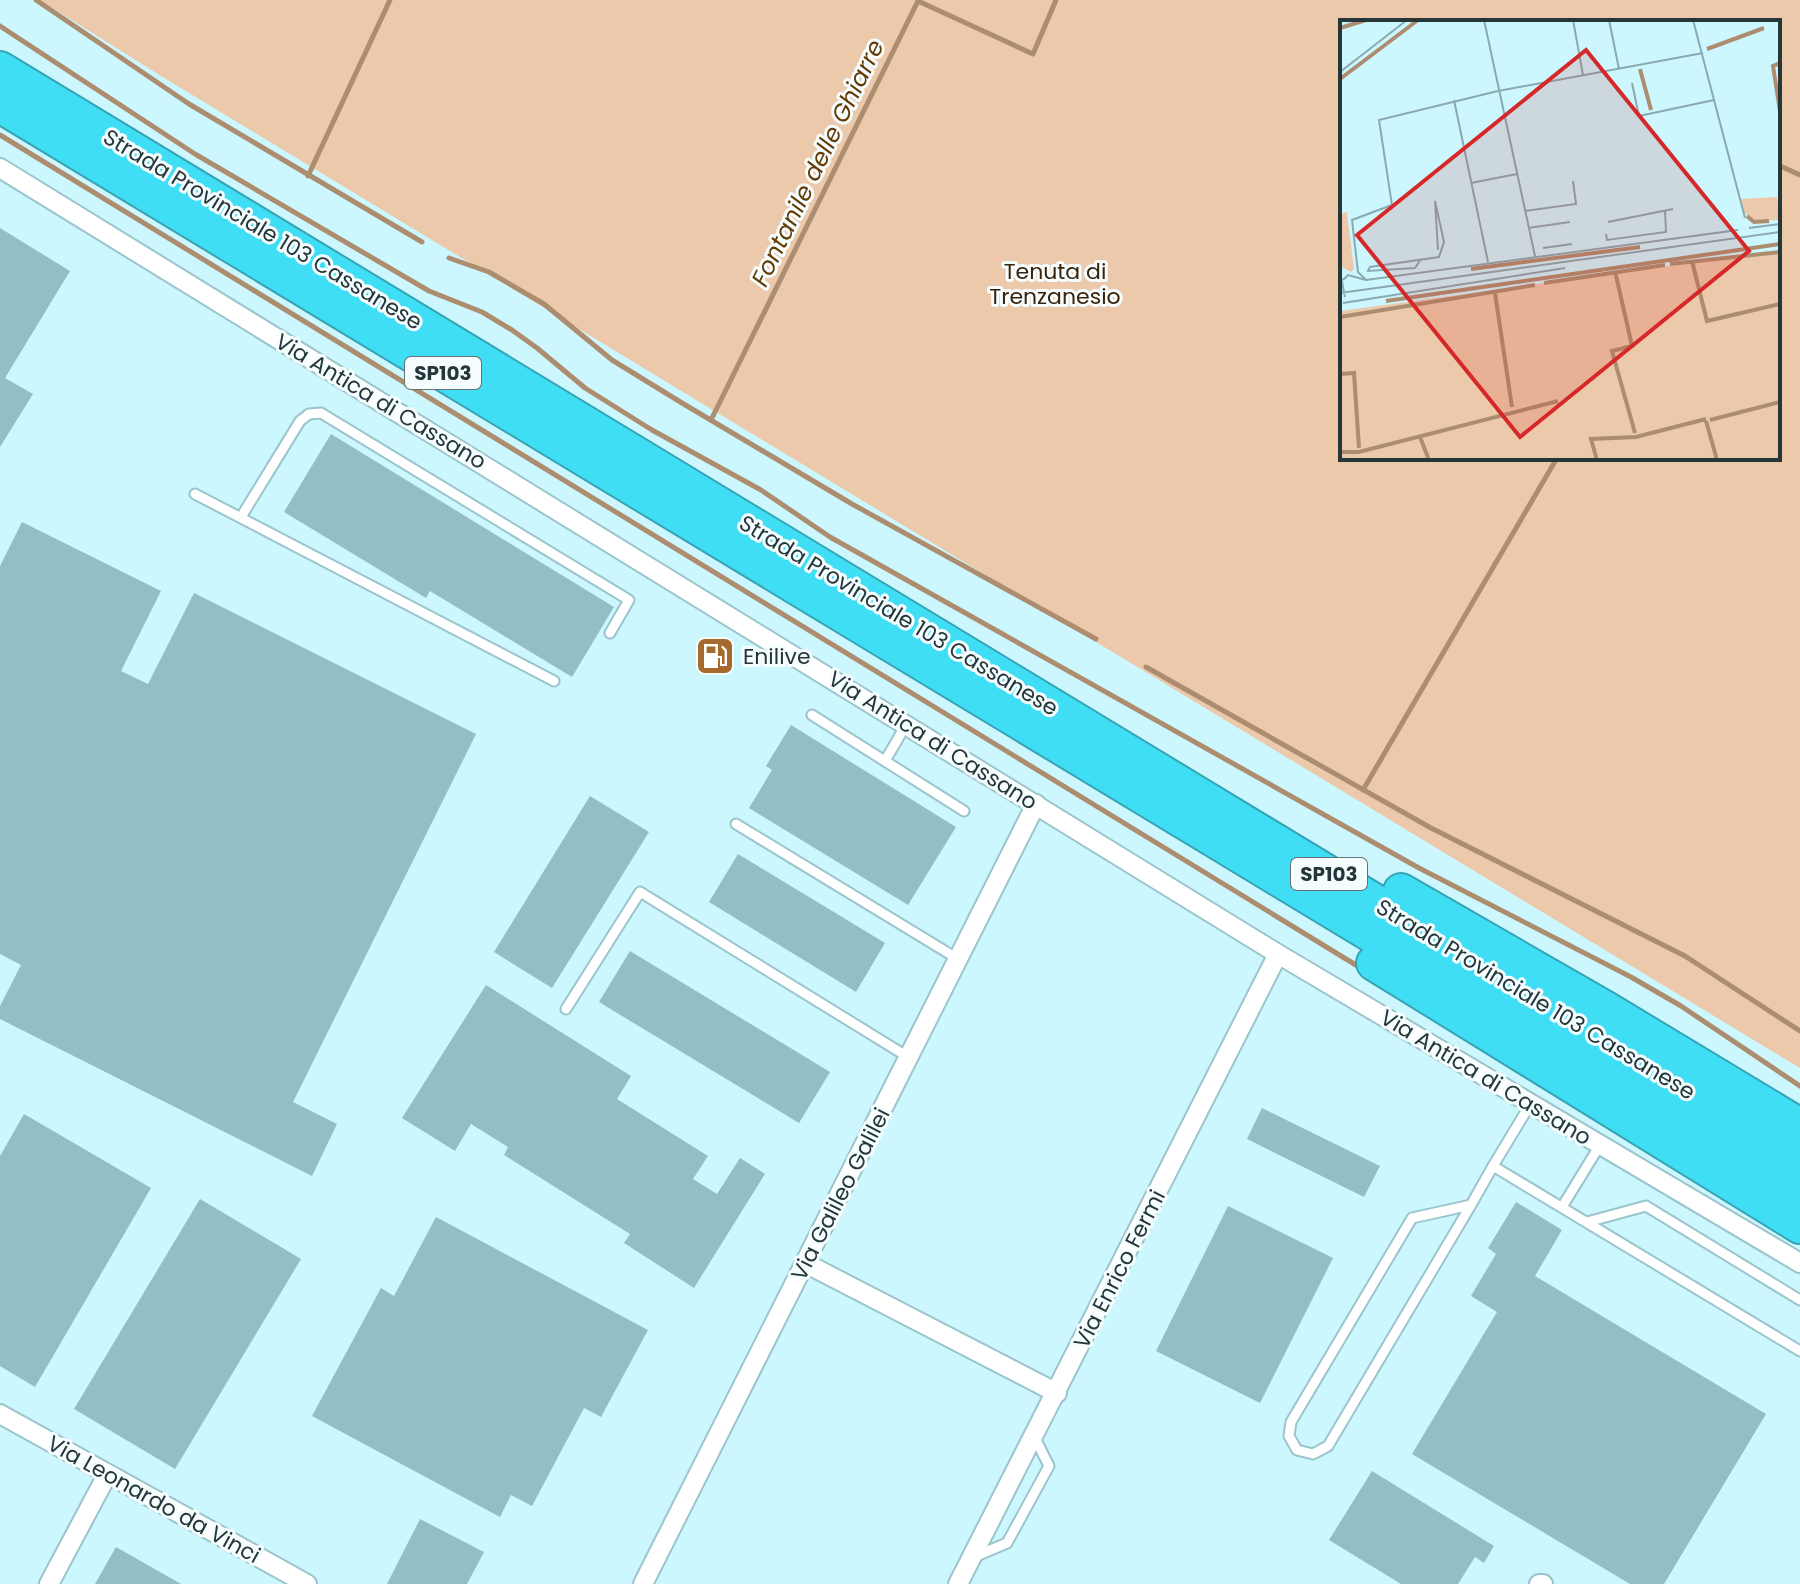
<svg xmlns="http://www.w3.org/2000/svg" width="1800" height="1584" font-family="Poppins,sans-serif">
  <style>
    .green { fill: #ebc9aa; fill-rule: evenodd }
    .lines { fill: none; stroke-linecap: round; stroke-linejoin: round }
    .stream { stroke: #ad8d6f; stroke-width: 5 }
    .building { fill: #94bec5 }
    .lane-casing { stroke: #9bc5cc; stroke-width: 13 }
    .street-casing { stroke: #9bc5cc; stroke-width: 22 }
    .highway-casing { stroke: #36a4b4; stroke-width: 38 }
    .lane { stroke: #fff; stroke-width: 9 }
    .street { stroke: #fff; stroke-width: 18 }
    .highway { stroke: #3fdef5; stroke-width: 34 }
    .labels { text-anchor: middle; stroke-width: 6; stroke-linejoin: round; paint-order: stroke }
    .shield { fill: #f5fdff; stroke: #647275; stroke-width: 2 }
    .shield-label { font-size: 20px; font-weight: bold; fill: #26373a }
    .street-label { font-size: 22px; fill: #26373a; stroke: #f5fdff }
    .park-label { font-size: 22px; fill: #3b2309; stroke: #f5fdff }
    .poi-label { font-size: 22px; fill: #26373a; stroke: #f5fdff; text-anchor: start }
    .water-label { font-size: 24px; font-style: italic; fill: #663b03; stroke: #f5fdff }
    .inset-river { fill: none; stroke: #ad8d6f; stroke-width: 4 }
    .inset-road { fill: none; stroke: #8aaab0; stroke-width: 2 }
    .view { fill: #d62828; fill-opacity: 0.15; stroke: #d62828; stroke-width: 4 }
    .inset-edge { fill: none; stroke: #26373a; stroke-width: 4 }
  </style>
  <rect width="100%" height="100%" fill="#ccf7fe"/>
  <path class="green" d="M40,0H1800V1068L161,76ZM1778,22V458H1342V22Z"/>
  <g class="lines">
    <g class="stream">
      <polyline points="36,0 189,104 422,242"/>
      <polyline points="0,26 195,154 429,291 482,312 512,330 537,348 585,388 652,430 761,490 830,537 1419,868 1631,977 1681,1006 1800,1086"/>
      <polyline points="0,135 1364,970"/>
      <polyline points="1778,165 1800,175"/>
      <polyline points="308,176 390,0"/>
      <polyline points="449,258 489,272 544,304 612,360 682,403 852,504 1096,639"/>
      <polyline points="711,420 918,1 1033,54 1056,0"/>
      <polyline points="1146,667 1431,828 1685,956 1800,1031"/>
      <polyline points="1363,790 1557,458"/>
    </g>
  </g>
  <g class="building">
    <polygon points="0,228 70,271 5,378 33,394 0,447"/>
    <polygon points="331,434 614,607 572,677 430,591 426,598 284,512"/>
    <polygon points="22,522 161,591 121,671 148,684 194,593 476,734 293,1102 337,1124 312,1176 0,1019 0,1006 21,965 0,954 0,566"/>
    <polygon points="791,725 956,827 908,905 749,808 772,770 766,766"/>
    <polygon points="590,796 649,832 552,988 494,952"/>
    <polygon points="738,854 885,943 856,992 709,902"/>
    <polygon points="630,951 830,1072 799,1123 599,1002"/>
    <polygon points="486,985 631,1076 617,1099 708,1156 693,1179 717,1194 740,1158 765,1174 694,1288 624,1243 630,1234 504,1155 508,1147 471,1124 455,1151 402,1118"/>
    <polygon points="1262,1108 1380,1166 1364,1197 1247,1139"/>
    <polygon points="24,1114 151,1188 35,1387 0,1366 0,1156"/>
    <polygon points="200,1199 301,1259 175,1469 74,1409"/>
    <polygon points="1516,1202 1562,1230 1535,1276 1766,1414 1664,1584 1630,1584 1412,1454 1497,1312 1471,1296 1496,1254 1488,1248"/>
    <polygon points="1228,1206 1333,1258 1260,1403 1156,1351"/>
    <polygon points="436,1217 648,1330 601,1417 584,1408 532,1506 511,1495 500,1517 312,1416 381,1288 394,1296"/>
    <polygon points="1372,1471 1494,1546 1484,1563 1475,1557 1458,1584 1401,1584 1329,1540"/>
    <polygon points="420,1519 484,1552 467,1584 387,1584"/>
    <polygon points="116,1547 181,1584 95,1584"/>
  </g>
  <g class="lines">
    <g class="lane-casing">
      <g id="lane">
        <polyline points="195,494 554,681"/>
        <polyline points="241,517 300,421 309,414 321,413 629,600 610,633"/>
        <polyline points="812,715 964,811"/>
        <polyline points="885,761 907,723"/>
        <polyline points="736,824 958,959"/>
        <polyline points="566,1009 640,892 908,1057"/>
        <polyline points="1493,1166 1531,1103"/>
        <polyline points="1471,1205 1412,1218 1291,1422 1289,1436 1297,1450 1313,1454 1328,1446 1471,1205 1493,1166 1800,1351"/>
        <polyline points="1562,1207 1600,1145"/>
        <polyline points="1587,1222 1646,1206 1800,1300"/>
        <polyline points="974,1557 1007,1543 1049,1466 1034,1436"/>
      </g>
    </g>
    <g class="street-casing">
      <g id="street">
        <polyline points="0,168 1278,954 1800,1263"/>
        <polyline points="805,1263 1057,1393"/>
        <polyline points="0,1414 307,1584"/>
        <polyline points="49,1584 107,1475"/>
        <polyline points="643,1584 1036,804"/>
        <polyline points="958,1584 1278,954"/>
        <polyline points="1539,1584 1543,1584"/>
      </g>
    </g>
    <g class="highway-casing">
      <g id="highway">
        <polyline points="0,69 1800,1159"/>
        <polyline points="0,105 1800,1194"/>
        <polyline points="1401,891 1606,1009 1800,1126"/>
        <polyline points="1374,963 1800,1226"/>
      </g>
    </g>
    <use href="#lane" class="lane"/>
    <use href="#street" class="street"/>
    <use href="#highway" class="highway"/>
  </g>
  <defs>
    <g id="fuel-square" transform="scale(2)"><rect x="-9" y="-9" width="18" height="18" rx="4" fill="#a66b2c" stroke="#f5fdff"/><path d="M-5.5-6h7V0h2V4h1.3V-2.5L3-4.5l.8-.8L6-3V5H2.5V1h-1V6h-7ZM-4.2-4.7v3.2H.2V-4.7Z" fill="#fff"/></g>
  </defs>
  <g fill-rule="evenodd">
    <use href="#fuel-square" x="715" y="656"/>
  </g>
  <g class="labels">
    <g class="shield">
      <rect x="405" y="357" width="76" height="32" rx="6"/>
      <rect x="1291" y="858" width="76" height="32" rx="6"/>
    </g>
    <g class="shield-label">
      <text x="443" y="380">SP103</text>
      <text x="1329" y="881">SP103</text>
    </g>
    <g class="street-label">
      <text transform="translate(263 229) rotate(31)" y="8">Strada Provinciale 103 Cassanese</text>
      <text transform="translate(381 401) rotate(31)" y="8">Via Antica di Cassano</text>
      <text transform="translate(899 615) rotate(31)" y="8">Strada Provinciale 103 Cassanese</text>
      <text transform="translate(933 740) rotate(32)" y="8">Via Antica di Cassano</text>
      <text transform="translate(1536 999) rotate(31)" y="8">Strada Provinciale 103 Cassanese</text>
      <text transform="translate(1486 1077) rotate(31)" y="8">Via Antica di Cassano</text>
      <text transform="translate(840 1194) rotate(-63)" y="8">Via Galileo Galilei</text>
      <text transform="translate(1119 1269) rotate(-63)" y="8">Via Enrico Fermi</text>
      <text transform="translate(154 1499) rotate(29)" y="8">Via Leonardo da Vinci</text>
    </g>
    <g class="park-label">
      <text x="1055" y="279">Tenuta di<tspan x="1055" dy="25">Trenzanesio</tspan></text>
    </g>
    <g class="poi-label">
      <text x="743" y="664">Enilive</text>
    </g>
    <g class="water-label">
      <text transform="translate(818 163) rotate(-64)" y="8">Fontanile delle Ghiarre</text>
    </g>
  </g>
  <g transform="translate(1340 20)">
    <rect width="440" height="440" fill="#ccf7fe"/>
    <path d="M437,177L440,200L416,201L403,192L399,179ZM7,192L14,249L11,252L0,246V194ZM440,231V440H0V291Z" fill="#ebc9aa"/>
    <path class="inset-river" d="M0,8L26,0M367,29L424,8M440,43L433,46L440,91M300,49L311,90M0,59L78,0M407,196L414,202L429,201M352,241L367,301L440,284M330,244L440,232M131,249L300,227M275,251L292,326L272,331L295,413M204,263L325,245M155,273L172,387M46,281L440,224M0,297L195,265M0,354L14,353L19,428M370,400L440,382M366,401L377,440M80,417L89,440M0,432H19L218,381M257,440L251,419L296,417L366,399"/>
    <path class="inset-road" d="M144,0L195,236M233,0L243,55M269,0L279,49M353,0L405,198M0,52L67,0M292,63L299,96L374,80M114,80L148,242M131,163L177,154M185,191L236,184L233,161M268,202L333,189M188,208L230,202M409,208L440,204M266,214L267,220L326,212L325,190M203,228L232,224M81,239L75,248L28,251L30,247L99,237L104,222L95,181L98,230M0,252L5,277M3,260L8,255L26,260L398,210M26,260L18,252L12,200L52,185L39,100L158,71L363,33M0,273L440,212M3,283L225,248"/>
    <path class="view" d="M246,30L409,231L180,417L17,215Z"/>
    <rect width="440" height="440" class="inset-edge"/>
  </g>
</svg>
